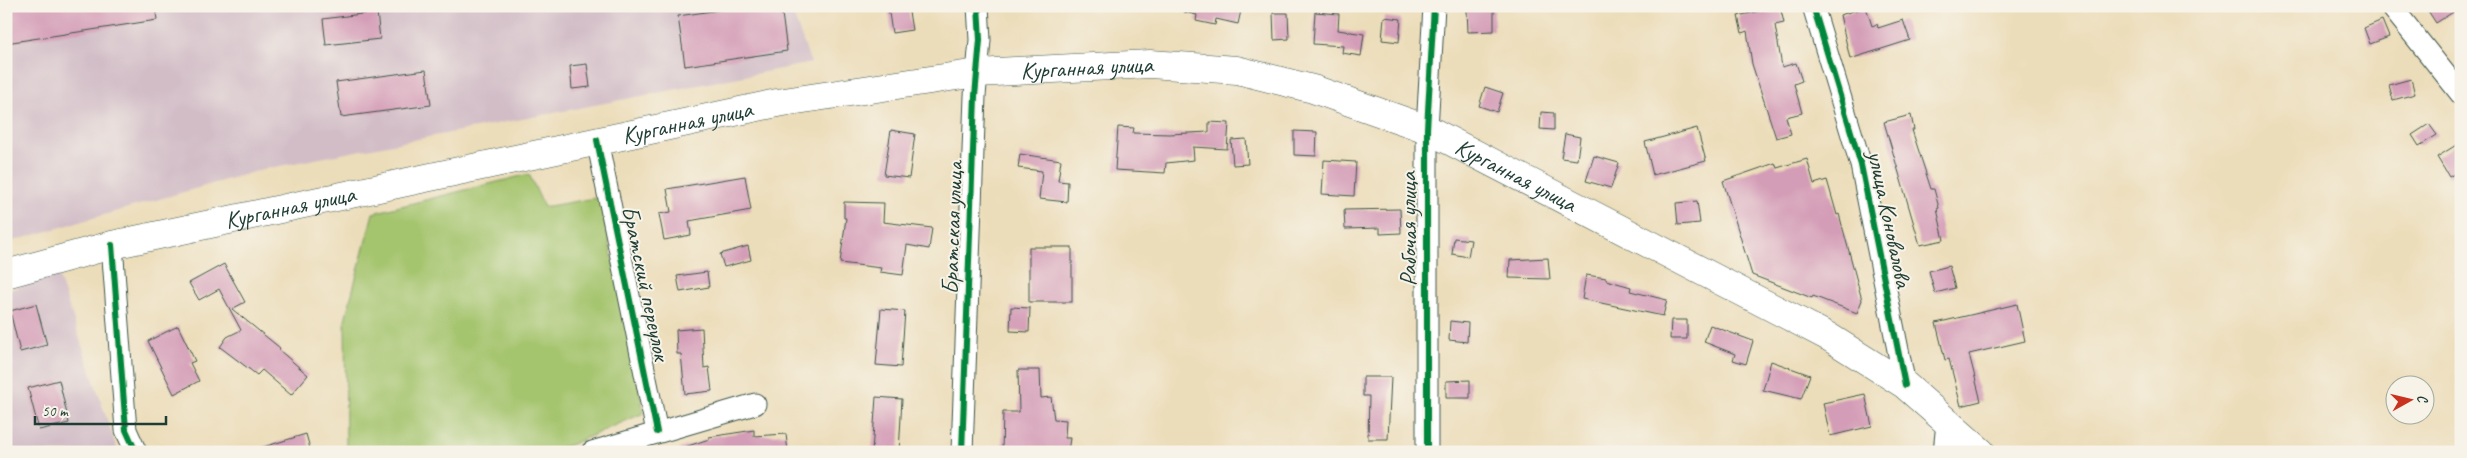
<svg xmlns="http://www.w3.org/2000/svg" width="2467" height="458" font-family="Caveat,sans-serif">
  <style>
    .industrial { fill: #d2bdc7 }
    .green { fill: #a4c46d; stroke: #628050 }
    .building { fill: #d49db7 }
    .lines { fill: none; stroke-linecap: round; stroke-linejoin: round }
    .minor-casing { stroke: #3e5548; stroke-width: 23 }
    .major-casing { stroke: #3e5548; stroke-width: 29 }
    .minor { stroke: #fff; stroke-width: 21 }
    .major { stroke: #fff; stroke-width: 28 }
    .cycleway-casing { stroke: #f7f3e8; stroke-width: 9 }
    .cycleway { stroke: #00873e; stroke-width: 6 }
    .labels { text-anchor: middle; stroke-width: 4; stroke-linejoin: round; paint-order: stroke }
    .street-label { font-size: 24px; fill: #1f3d34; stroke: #f7f3e8 }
  </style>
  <rect width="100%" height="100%" fill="#f7f3e8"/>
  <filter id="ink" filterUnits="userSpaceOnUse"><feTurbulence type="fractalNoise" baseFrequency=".02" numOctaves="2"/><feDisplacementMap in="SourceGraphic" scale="10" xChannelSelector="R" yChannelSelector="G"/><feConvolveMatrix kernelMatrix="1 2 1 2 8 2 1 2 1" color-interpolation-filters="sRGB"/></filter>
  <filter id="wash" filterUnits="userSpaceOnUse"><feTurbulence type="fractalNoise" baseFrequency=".0096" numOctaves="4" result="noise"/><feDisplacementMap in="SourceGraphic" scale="20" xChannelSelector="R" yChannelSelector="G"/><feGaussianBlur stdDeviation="1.12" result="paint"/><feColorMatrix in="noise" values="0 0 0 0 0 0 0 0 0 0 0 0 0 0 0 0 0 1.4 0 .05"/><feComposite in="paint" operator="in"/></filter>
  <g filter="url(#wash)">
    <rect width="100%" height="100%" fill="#ecddba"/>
    <g class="industrial">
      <polygon points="6,6 790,6 811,63 264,169 6,243"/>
      <polygon points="58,274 118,452 6,452 6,291"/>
    </g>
    <polygon class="green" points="529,174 544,207 600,197 644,413 570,445 547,452 348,452 346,447 345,320 373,213"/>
    <g id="blocks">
      <g class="building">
        <polygon points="6,6 155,6 157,20 6,43"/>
        <polygon points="747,6 781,6 787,51 685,66 678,16"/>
        <polygon points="888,6 908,6 912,30 892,33"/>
        <polygon points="1185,6 1242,6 1238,24 1216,19 1215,25 1196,21 1197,15 1184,12"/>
        <polygon points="1780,6 1784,23 1775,25 1782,67 1796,63 1802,81 1794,84 1802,113 1786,117 1791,134 1776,138 1752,64 1747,31 1742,33 1738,16"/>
        <polygon points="2425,6 2461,6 2461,7 2436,23"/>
        <polygon points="1866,7 1872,26 1877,24 1878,28 1903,20 1910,40 1850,59 1840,15"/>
        <polygon points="1494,9 1494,31 1468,32 1467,10"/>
        <polygon points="377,12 380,39 326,45 323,19"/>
        <polygon points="1315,12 1339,14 1338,30 1364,34 1361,56 1342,53 1343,46 1313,44"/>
        <polygon points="1273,13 1288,13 1289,39 1274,40"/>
        <polygon points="1384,17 1401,19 1399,42 1382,40"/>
        <polygon points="2382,20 2389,37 2370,44 2364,28"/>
        <polygon points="587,64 590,87 572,89 570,66"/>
        <polygon points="426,70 431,105 341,117 336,82"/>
        <polygon points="2411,79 2415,94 2393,100 2389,85"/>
        <polygon points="1485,87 1503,93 1497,112 1479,106"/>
        <polygon points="1541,112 1554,113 1554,130 1540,129"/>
        <polygon points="1911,115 1914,130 1912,130 1931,189 1934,189 1939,208 1937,209 1944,240 1920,245 1884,122"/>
        <polygon points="1209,122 1229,123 1227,149 1193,147 1194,160 1166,163 1165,173 1115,170 1118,127 1134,128 1133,133 1169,134 1209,132"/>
        <polygon points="2429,124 2437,135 2419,146 2412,135"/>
        <polygon points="1697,128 1706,161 1653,175 1645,142"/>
        <polygon points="891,130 915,134 909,178 884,175"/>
        <polygon points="1294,131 1317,132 1316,156 1294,155"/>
        <polygon points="1565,134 1580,137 1577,160 1561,158"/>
        <polygon points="1246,139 1248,164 1233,165 1231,140"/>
        <polygon points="2461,142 2461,170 2449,177 2437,157"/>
        <polygon points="1020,154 1061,160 1058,181 1068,182 1067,202 1039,199 1042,171 1018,168"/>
        <polygon points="1594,156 1619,163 1611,188 1586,181"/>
        <polygon points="1807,159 1814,184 1827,180 1837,215 1839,214 1862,300 1857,313 1813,296 1812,298 1752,275 1723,181 1775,163 1777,168"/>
        <polygon points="1324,160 1356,162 1354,196 1322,194"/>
        <polygon points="745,176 751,210 689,221 691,235 664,240 659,214 671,212 667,189"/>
        <polygon points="1697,201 1700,223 1678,225 1676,203"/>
        <polygon points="844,202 884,203 883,222 932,228 929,249 907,245 903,275 880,272 881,268 840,263 846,218 844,218"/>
        <polygon points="1400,209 1401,233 1380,234 1380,228 1345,229 1344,210"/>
        <polygon points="1454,238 1471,240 1468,257 1452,254"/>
        <polygon points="748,246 751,260 724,267 720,254"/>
        <rect x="1029" y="247" width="43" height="55"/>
        <polygon points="1548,258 1550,279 1509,278 1510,260"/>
        <polygon points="224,264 245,302 232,309 280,348 279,350 308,375 291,395 262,370 257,375 220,347 227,337 241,330 219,289 199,300 189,283"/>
        <polygon points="1949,266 1955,288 1935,293 1929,271"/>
        <polygon points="707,272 709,287 680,292 677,276"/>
        <polygon points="1586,275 1606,278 1606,280 1631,287 1630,291 1667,300 1663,316 1582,299"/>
        <polygon points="36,304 47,345 20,352 10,311"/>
        <polygon points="2017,304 2025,341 1969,354 1981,401 1961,406 1949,359 1945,360 1936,323"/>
        <polygon points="1011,307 1030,308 1029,332 1010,331"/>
        <polygon points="881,309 905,311 901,367 876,365"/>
        <polygon points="1671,320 1687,320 1687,339 1670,339"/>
        <polygon points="1450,321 1468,323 1467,342 1449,340"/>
        <polygon points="1710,325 1753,341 1746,364 1733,360 1735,354 1704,342"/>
        <polygon points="178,326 195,361 190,363 199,381 174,394 148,341"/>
        <polygon points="702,328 704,368 709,367 712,391 685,394 681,354 677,354 676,330"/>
        <polygon points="1771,361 1810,375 1801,399 1763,390"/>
        <polygon points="1018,370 1040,370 1041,398 1051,397 1054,419 1066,420 1065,438 1070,438 1068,452 1033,449 1033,452 1002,452 1003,412 1019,412"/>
        <polygon points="1363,377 1391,377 1388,439 1368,439 1369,396 1363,396"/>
        <polygon points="59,380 69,423 39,430 28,388"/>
        <polygon points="1470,380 1470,398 1446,398 1446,381"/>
        <polygon points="1865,394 1872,426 1830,436 1823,403"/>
        <polygon points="876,397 902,399 899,452 872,452"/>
        <polygon points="754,430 754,436 786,434 788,452 680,452 679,449 709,439 709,437"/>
        <polygon points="306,434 311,452 260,452 260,448"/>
      </g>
    </g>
  </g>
  <g filter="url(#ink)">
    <use href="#blocks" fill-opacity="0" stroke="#3e5548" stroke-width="1"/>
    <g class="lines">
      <g class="minor-casing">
        <g id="minor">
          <polyline points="1813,6 1861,165 1905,385"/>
          <polyline points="2391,6 2461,94"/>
          <polyline points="597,140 657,432"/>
          <polyline points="112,245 126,430 136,452"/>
          <polyline points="592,452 755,404"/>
          <polyline points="962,452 975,96 980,40 978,6"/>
          <polyline points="1427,452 1427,129 1434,6"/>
          <polyline points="1944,452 1947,423"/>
        </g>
      </g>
      <g class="major-casing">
        <g id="major">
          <path id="s1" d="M6,274L112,245L777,103L977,73L1150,64L1237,70L1313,89L1427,129L1829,337L1905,385L1981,452"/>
        </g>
      </g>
      <use href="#minor" class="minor"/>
      <use href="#major" class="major"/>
      <g class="cycleway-casing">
        <g id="cycleway">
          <polyline points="1813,6 1861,165 1905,385"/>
          <polyline points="597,140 657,432"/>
          <polyline points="112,245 126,430 136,452"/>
          <polyline points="962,452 975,96 980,40 978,6"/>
          <polyline points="1427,452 1427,129 1434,6"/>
        </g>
      </g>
      <use href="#cycleway" class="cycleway"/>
    </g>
  </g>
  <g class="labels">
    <g class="street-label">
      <text dy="8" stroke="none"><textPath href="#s1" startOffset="1102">Курганная улица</textPath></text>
      <text dy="8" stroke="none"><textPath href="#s1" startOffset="698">Курганная улица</textPath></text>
      <text dy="8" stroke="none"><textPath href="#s1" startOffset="1552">Курганная улица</textPath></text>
      <text dy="8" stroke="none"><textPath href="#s1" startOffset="292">Курганная улица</textPath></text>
      <text transform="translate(1890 219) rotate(78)" y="8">улица Коновалова</text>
      <text transform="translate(952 228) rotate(-88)" y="8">Братская улица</text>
      <text transform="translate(1408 229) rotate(-90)" y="8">Рабочая улица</text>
      <text transform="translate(646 283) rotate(78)" y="8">Братский переулок</text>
    </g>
  </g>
  <rect width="2467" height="458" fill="none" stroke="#f7f3e8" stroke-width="25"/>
  <g transform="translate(2410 400) rotate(82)"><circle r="24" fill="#f7f3e8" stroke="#a1aaa0"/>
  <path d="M0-4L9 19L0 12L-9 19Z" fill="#c8321e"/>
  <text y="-8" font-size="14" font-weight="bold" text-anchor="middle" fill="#1f3d34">С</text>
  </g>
  <path d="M35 416v8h131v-8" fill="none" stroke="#1f3d34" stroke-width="2.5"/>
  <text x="42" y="416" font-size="15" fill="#1f3d34" stroke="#f7f3e8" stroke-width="4" paint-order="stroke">50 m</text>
</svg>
